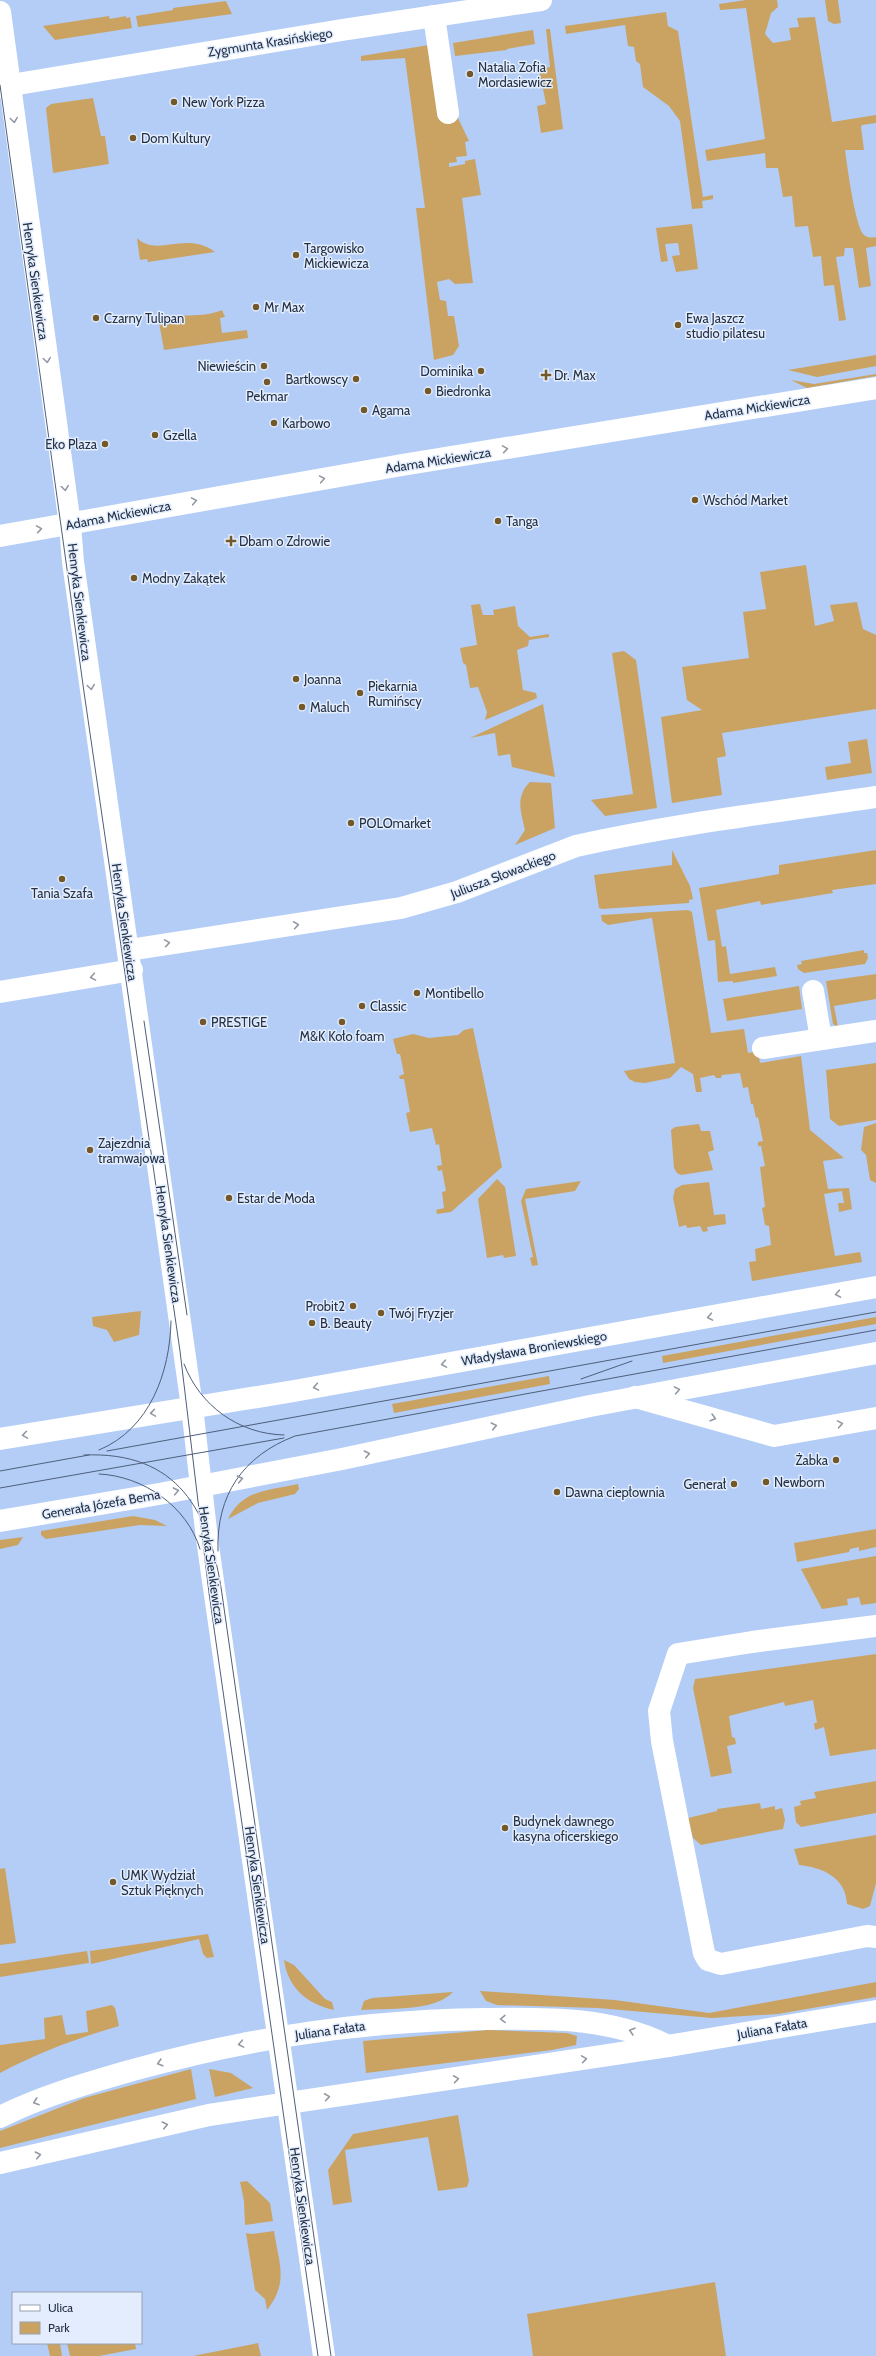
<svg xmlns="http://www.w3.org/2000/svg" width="876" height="2356" font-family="Cabin,sans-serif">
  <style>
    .green { fill: #caa362 }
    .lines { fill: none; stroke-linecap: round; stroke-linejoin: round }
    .street { stroke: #fff; stroke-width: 22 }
    .secondary { stroke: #fff; stroke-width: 22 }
    .primary { stroke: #fff; stroke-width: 22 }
    .tram { stroke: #4e5f7a; stroke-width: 1 }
    .oneway { stroke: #9298a2 }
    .poi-dot { fill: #73582a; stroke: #e3edfd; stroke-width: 1.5 }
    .labels { text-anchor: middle; stroke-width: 3; stroke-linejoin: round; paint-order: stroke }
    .street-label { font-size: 13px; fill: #243145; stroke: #e3edfd }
    .poi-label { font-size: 13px; fill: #243145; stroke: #e3edfd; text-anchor: start }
  </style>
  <rect width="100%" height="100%" fill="#b3cdf7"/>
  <g class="green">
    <path d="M746,0H777L778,7L771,13L765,34L773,43L791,40L789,28L799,27L797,18L815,17L832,122L876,115V123L862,125L861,127L864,150H845C847,164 855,227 864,235C868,238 872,238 876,237V246L866,248L871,286L859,288L853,248H845V246L844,256L836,257L846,320L839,321L834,285L824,286L821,256L813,257L808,226L795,227L792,196L783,197L778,168H766L765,153L707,161L705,150L765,139L746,8L720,10L719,4Z"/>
    <polygon points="825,0 838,0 841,23 834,24 828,21"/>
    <polygon points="226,1 232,14 138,27 136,16 173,10 173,8"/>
    <polygon points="666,12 668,26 678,31 703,197 713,195 713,199 702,201 703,208 692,209 680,121 669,106 643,87 640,64 636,61 634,47 628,46 625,25 566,34 565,26"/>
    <polygon points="109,16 110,19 126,16 126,18 130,17 132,28 55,40 43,26"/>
    <polygon points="546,29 550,29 563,129 541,133 537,106 546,104 539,69 550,67"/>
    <polygon points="533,30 535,44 507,49 507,50 455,56 453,43"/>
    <polygon points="429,45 438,118 457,116 469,141 465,142 467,156 456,157 457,162 449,163 449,167 465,164 465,161 475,159 481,195 462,198 473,283 455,284 449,279 437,282 440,300 446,301 448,316 454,316 459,346 453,355 434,360 416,208 425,208 405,58 361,61 361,56"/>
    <polygon points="93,98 101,136 105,136 109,164 53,173 46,108 51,104"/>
    <polygon points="692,224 698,269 676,272 672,256 680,255 678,243 665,244 668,261 661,262 656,228"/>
    <path d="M137,238C157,258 186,230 215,252L148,262L147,259L140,260Z"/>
    <path d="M222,310L225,317L220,318L222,333L247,330L248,338L164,350L158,317C180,313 202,319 222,310Z"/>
    <polygon points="876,355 876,366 817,377 788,370"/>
    <polygon points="876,374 876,376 807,388 791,380 814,384"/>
    <polygon points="806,565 815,626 834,621 830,605 857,602 863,629 876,635 876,709 722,733 726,756 717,758 722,795 672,803 661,717 702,710 687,700 682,667 749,658 743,612 766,609 760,572"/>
    <polygon points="480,604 483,615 494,615 493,610 515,606 518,626 530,637 549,634 549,637 529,640 528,646 517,650 523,690 536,693 537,698 485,720 487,712 478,687 470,688 466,665 463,663 460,648 477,645 471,605"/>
    <polygon points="624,651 636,660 657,808 605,816 591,800 633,794 612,653"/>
    <polygon points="543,704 555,777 512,767 510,754 498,756 495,733 470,738"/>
    <polygon points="867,739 872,773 827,780 825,767 851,763 848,742"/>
    <path d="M530,782L551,783L555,828L515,845L525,830C521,811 515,797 530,782Z"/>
    <polygon points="672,850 690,886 693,899 689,900 689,903 602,909 599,908 594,875 672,865"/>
    <polygon points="876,850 876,884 832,890 833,893 761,905 760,901 716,910 722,947 726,946 730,974 775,967 777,976 733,983 733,981 718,982 715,940 708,941 699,888 779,874 779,865"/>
    <polygon points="688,910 692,912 711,1033 744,1029 748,1053 758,1051 760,1063 801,1056 810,1130 844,1158 823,1161 828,1189 849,1188 852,1209 839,1212 838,1203 844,1203 842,1191 824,1194 835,1256 860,1252 862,1262 752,1281 749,1262 756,1261 755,1249 771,1245 769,1226 765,1225 762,1208 765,1207 760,1167 765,1166 761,1146 758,1146 758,1142 763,1141 758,1117 756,1118 753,1104 751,1104 748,1087 743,1088 740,1073 722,1075 721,1078 716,1078 714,1075 700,1078 702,1092 696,1092 693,1074 681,1067 670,1078 645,1083 635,1082 629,1079 624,1071 675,1063 652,918 608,925 602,921 601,915"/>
    <polygon points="864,950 864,953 867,953 868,958 865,964 804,973 798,969 797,965 802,964 801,961"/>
    <polygon points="876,974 876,999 834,1006 838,1027 833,1024 826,981"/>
    <polygon points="799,986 802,1009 727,1021 723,999"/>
    <polygon points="473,1028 502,1167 451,1212 437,1214 436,1210 444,1208 442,1192 446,1191 442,1170 438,1171 437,1166 442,1165 439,1144 436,1145 432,1128 410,1132 406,1113 410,1112 404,1079 400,1079 399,1076 404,1074 400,1054 397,1054 393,1039 413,1034 429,1038 458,1035 464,1030"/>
    <polygon points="876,1063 876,1120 839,1126 830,1119 826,1070"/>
    <polygon points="876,1123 876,1183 870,1180 866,1155 861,1150 864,1127"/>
    <polygon points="699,1124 701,1131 710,1131 714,1150 708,1152 713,1170 681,1175 677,1173 674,1168 671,1130 675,1127"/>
    <polygon points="497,1179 505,1187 516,1256 504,1258 503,1255 487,1258 478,1199"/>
    <polygon points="581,1181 575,1191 525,1199 538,1265 532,1266 530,1258 533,1257 521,1201 526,1189"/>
    <polygon points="709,1182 714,1215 725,1214 726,1224 707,1227 708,1231 703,1232 700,1226 687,1228 686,1225 679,1227 673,1198 675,1189 682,1185"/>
    <polygon points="141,1311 139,1335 114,1342 107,1330 93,1326 92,1317"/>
    <polygon points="876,1317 876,1324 663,1363 662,1356"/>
    <polygon points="549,1376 550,1384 394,1413 392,1404"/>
    <path d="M298,1484L299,1489L295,1494L258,1503L228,1519C243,1489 268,1491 298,1484Z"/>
    <polygon points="133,1516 155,1520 167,1526 140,1525 46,1539 41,1535 41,1531"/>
    <polygon points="876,1529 876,1547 859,1551 859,1547 850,1549 849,1552 797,1562 794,1543"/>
    <polygon points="23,1537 18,1545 0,1549 0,1540"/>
    <polygon points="876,1556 876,1603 861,1605 859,1597 847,1599 848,1605 822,1609 801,1569"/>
    <polygon points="876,1654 876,1749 830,1756 824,1727 815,1730 814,1723 817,1723 813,1700 785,1706 784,1702 729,1716 732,1737 735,1738 736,1744 727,1746 732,1773 711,1777 693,1688 695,1679"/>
    <polygon points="876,1781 876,1813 801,1827 796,1822 794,1807 801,1805 800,1801 816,1798 814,1792"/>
    <polygon points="760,1803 761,1809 775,1806 775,1810 782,1808 785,1820 783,1829 701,1845 693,1838 688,1818 717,1811 717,1809"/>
    <path d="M876,1835V1883L870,1906L863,1909L847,1904C846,1877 821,1867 799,1865L794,1849Z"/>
    <polygon points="5,1868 16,1943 0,1945 0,1869"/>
    <polygon points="208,1934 214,1957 207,1958 203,1954 199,1939 91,1964 90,1951"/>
    <polygon points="87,1951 89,1963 0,1977 0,1964"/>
    <path d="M284,1960L294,1965L325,1999L332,2002L334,2010C307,2004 288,1988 284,1960Z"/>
    <polygon points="876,1982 876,1997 778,2014 712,2018 598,2008 497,2005 486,2001 480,1991 615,2000 709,2013"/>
    <path d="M453,1992C434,2012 388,2008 361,2010L364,2001L372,1998Z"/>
    <path d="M112,2005L115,2008L119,2026C77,2038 38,2053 0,2073V2045L45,2039L44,2018L62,2015L66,2035L88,2032L86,2011Z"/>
    <polygon points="488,2030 567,2033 577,2036 576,2045 552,2050 366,2073 363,2041"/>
    <polygon points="191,2069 196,2099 0,2148 0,2131 84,2098"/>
    <polygon points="209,2069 231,2073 253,2088 215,2097"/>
    <polygon points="458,2115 469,2181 467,2187 438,2191 428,2137 345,2150 352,2202 333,2205 328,2170 353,2134"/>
    <polygon points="247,2181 270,2203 273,2221 245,2225 244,2201 240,2182"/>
    <path d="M274,2231C279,2264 289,2282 267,2310L265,2299L255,2290L246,2233L252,2234Z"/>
    <polygon points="715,2282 726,2356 533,2356 527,2314"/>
    <polygon points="47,2343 60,2343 62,2356 50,2356"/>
    <polygon points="67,2343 135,2343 136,2349 99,2356 70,2356"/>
    <polygon points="258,2343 261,2356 193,2356"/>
  </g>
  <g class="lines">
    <g class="street">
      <polyline points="0,12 70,525 73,562 192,1407 207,1539 324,2356"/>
      <polyline points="434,16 448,113"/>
      <polyline points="0,87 342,30 541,0"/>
      <path d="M129,950L401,908L457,892L576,846C675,824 776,812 876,797"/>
      <polyline points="813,991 821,1039"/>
      <polyline points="0,992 132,970"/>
      <polyline points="763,1048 876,1031"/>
      <polyline points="635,1397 774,1436 876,1418"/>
      <polyline points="876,1626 752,1642 678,1654 659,1711 662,1741 704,1953 708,1960 721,1964 867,1936 876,1937"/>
      <path d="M0,2117C42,2096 88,2083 133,2070C248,2038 366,2020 486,2019C549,2018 611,2017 668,2046"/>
      <polyline points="0,2163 209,2115 668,2046 876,2011"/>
    </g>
    <polyline class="secondary" points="0,536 402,465 876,388"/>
    <g class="primary">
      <polyline points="0,1439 294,1391 876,1287"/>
      <polyline points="0,1521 159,1494 342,1459 590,1406 876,1353"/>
    </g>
    <g class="tram">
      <polyline points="0,85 84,692 180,1351 209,1593 318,2356"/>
      <polyline points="144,1021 187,1315"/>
      <path d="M184,1364C200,1406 239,1434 284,1435"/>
      <polyline points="581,1379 632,1361"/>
      <path d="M99,1450C150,1429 170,1372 171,1321"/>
      <polyline points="107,1451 876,1312"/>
      <path d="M84,1455C178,1451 210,1511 222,1594L331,2356"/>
      <polyline points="0,1471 89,1455"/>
      <path d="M99,1474C143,1476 187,1506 200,1549"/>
      <polyline points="0,1488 284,1438"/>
      <path d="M218,1551C216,1495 243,1456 295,1436L876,1330"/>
    </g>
  </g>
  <defs><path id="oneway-chevron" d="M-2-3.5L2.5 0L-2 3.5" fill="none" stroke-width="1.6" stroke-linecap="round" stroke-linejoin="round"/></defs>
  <g class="oneway">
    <use href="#oneway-chevron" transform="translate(14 120) rotate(82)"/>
    <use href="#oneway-chevron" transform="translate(47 360) rotate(82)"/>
    <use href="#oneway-chevron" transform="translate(505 449) rotate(-9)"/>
    <use href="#oneway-chevron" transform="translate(322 479) rotate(-10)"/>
    <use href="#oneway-chevron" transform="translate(65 488) rotate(82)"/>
    <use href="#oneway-chevron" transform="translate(194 501) rotate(-10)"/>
    <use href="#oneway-chevron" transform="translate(39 529) rotate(-9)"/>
    <use href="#oneway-chevron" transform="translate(91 687) rotate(82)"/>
    <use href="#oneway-chevron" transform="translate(296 925) rotate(-8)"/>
    <use href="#oneway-chevron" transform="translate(167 943) rotate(-9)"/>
    <use href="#oneway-chevron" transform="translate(93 977) rotate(170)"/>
    <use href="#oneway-chevron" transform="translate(838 1294) rotate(170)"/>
    <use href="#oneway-chevron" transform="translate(710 1317) rotate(170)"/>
    <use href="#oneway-chevron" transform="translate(444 1364) rotate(170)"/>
    <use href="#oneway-chevron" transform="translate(316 1387) rotate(170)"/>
    <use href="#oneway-chevron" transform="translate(677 1390) rotate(-10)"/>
    <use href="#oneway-chevron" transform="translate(153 1413) rotate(171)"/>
    <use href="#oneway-chevron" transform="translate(713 1418) rotate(16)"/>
    <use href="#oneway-chevron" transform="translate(840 1424) rotate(-10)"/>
    <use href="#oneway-chevron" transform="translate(494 1426) rotate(-13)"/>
    <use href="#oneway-chevron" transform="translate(25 1435) rotate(171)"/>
    <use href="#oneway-chevron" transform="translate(367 1454) rotate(-12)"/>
    <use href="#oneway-chevron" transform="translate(240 1479) rotate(-11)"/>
    <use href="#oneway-chevron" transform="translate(176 1491) rotate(-11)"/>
    <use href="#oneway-chevron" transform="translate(503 2019) rotate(179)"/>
    <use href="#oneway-chevron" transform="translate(632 2031) rotate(-164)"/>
    <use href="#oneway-chevron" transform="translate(241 2044) rotate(170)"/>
    <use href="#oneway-chevron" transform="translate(584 2059) rotate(-9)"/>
    <use href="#oneway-chevron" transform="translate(160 2063) rotate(164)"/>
    <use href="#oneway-chevron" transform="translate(456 2079) rotate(-8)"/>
    <use href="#oneway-chevron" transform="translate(327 2097) rotate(-8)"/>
    <use href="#oneway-chevron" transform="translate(36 2102) rotate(161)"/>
    <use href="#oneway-chevron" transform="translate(165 2125) rotate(-13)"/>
    <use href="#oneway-chevron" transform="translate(38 2155) rotate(-13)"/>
  </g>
  <g class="poi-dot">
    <circle cx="470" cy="74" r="4"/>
    <circle cx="174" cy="102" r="4"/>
    <circle cx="133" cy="138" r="4"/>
    <circle cx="296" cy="255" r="4"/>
    <circle cx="256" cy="307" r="4"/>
    <circle cx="96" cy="318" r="4"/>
    <circle cx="678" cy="325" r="4"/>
    <circle cx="264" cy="366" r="4"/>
    <circle cx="481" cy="371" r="4"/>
    <path d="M544 369h4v4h4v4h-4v4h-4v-4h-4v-4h4z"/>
    <circle cx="356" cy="379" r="4"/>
    <circle cx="267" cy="382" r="4"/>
    <circle cx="428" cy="391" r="4"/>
    <circle cx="364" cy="410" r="4"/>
    <circle cx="274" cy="423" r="4"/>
    <circle cx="155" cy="435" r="4"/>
    <circle cx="105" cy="444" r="4"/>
    <circle cx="695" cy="500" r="4"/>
    <circle cx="498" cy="521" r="4"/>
    <path d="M229 535h4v4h4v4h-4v4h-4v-4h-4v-4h4z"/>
    <circle cx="134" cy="578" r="4"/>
    <circle cx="296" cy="679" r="4"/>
    <circle cx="360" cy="693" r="4"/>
    <circle cx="302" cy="707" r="4"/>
    <circle cx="351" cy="823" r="4"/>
    <circle cx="62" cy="879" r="4"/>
    <circle cx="417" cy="993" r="4"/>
    <circle cx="362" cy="1006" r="4"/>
    <circle cx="203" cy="1022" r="4"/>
    <circle cx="342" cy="1022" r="4"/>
    <circle cx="90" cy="1150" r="4"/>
    <circle cx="229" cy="1198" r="4"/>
    <circle cx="353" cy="1306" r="4"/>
    <circle cx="381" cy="1313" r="4"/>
    <circle cx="312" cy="1323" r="4"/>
    <circle cx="836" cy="1460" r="4"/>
    <circle cx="766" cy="1482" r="4"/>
    <circle cx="734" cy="1484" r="4"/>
    <circle cx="557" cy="1492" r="4"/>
    <circle cx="505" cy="1828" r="4"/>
    <circle cx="113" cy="1882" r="4"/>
  </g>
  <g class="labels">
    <g class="street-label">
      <text transform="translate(270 42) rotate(-9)" y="5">Zygmunta Krasińskiego</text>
      <text transform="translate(36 281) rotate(82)" y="5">Henryka Sienkiewicza</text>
      <text transform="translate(757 407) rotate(-9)" y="5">Adama Mickiewicza</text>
      <text transform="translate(438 460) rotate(-9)" y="5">Adama Mickiewicza</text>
      <text transform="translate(118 515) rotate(-11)" y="5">Adama Mickiewicza</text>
      <text transform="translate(80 602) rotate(83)" y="5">Henryka Sienkiewicza</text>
      <text transform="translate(503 874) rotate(-21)" y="5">Juliusza Słowackiego</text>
      <text transform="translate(125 922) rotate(82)" y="5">Henryka Sienkiewicza</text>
      <text transform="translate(169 1244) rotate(82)" y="5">Henryka Sienkiewicza</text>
      <text transform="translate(534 1348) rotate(-10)" y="5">Władysława Broniewskiego</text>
      <text transform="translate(101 1504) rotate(-10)" y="5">Generała Józefa Bema</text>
      <text transform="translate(212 1565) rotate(82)" y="5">Henryka Sienkiewicza</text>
      <text transform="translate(258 1885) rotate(82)" y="5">Henryka Sienkiewicza</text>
      <text transform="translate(772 2028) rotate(-10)" y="5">Juliana Fałata</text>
      <text transform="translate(330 2030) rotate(-8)" y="5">Juliana Fałata</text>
      <text transform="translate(303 2206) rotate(82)" y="5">Henryka Sienkiewicza</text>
    </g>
    <g class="poi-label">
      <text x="478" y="72">Natalia Zofia<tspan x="478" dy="15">Mordasiewicz</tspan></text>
      <text x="182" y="107">New York Pizza</text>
      <text x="141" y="143">Dom Kultury</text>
      <text x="304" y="253">Targowisko<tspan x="304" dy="15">Mickiewicza</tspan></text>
      <text x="264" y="312">Mr Max</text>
      <text x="104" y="323">Czarny Tulipan</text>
      <text x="686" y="323">Ewa Jaszcz<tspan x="686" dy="15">studio pilatesu</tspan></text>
      <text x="256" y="371" text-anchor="end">Niewieścin</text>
      <text x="473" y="376" text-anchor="end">Dominika</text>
      <text x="554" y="380">Dr. Max</text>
      <text x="348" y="384" text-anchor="end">Bartkowscy</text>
      <text x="436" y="396">Biedronka</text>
      <text x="267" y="401" text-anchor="middle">Pekmar</text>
      <text x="372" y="415">Agama</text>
      <text x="282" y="428">Karbowo</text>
      <text x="163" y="440">Gzella</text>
      <text x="97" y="449" text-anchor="end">Eko Plaza</text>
      <text x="703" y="505">Wschód Market</text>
      <text x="506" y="526">Tanga</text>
      <text x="239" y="546">Dbam o Zdrowie</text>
      <text x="142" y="583">Modny Zakątek</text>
      <text x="304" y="684">Joanna</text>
      <text x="368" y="691">Piekarnia<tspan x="368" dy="15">Rumińscy</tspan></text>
      <text x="310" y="712">Maluch</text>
      <text x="359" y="828">POLOmarket</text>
      <text x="62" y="898" text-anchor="middle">Tania Szafa</text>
      <text x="425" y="998">Montibello</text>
      <text x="370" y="1011">Classic</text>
      <text x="211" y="1027">PRESTIGE</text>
      <text x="342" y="1041" text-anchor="middle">M&amp;K Koło foam</text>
      <text x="98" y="1148">Zajezdnia<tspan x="98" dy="15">tramwajowa</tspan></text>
      <text x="237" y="1203">Estar de Moda</text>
      <text x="345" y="1311" text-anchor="end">Probit2</text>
      <text x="389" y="1318">Twój Fryzjer</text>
      <text x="320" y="1328">B. Beauty</text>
      <text x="828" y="1465" text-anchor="end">Żabka</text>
      <text x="774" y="1487">Newborn</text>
      <text x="726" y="1489" text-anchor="end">Generał</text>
      <text x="565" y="1497">Dawna ciepłownia</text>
      <text x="513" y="1826">Budynek dawnego<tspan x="513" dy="15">kasyna oficerskiego</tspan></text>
      <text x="121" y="1880">UMK Wydział<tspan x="121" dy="15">Sztuk Pięknych</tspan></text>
    </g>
  </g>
  <rect x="12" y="2292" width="130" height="52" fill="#e3edfd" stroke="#97a2b3"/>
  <rect x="20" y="2305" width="20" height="6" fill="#ffffff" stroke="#97a2b3"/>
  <text x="48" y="2312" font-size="12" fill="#243145">Ulica</text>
  <rect x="20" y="2322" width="20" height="12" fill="#caa362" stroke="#97a2b3"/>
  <text x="48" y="2332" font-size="12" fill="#243145">Park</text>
</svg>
